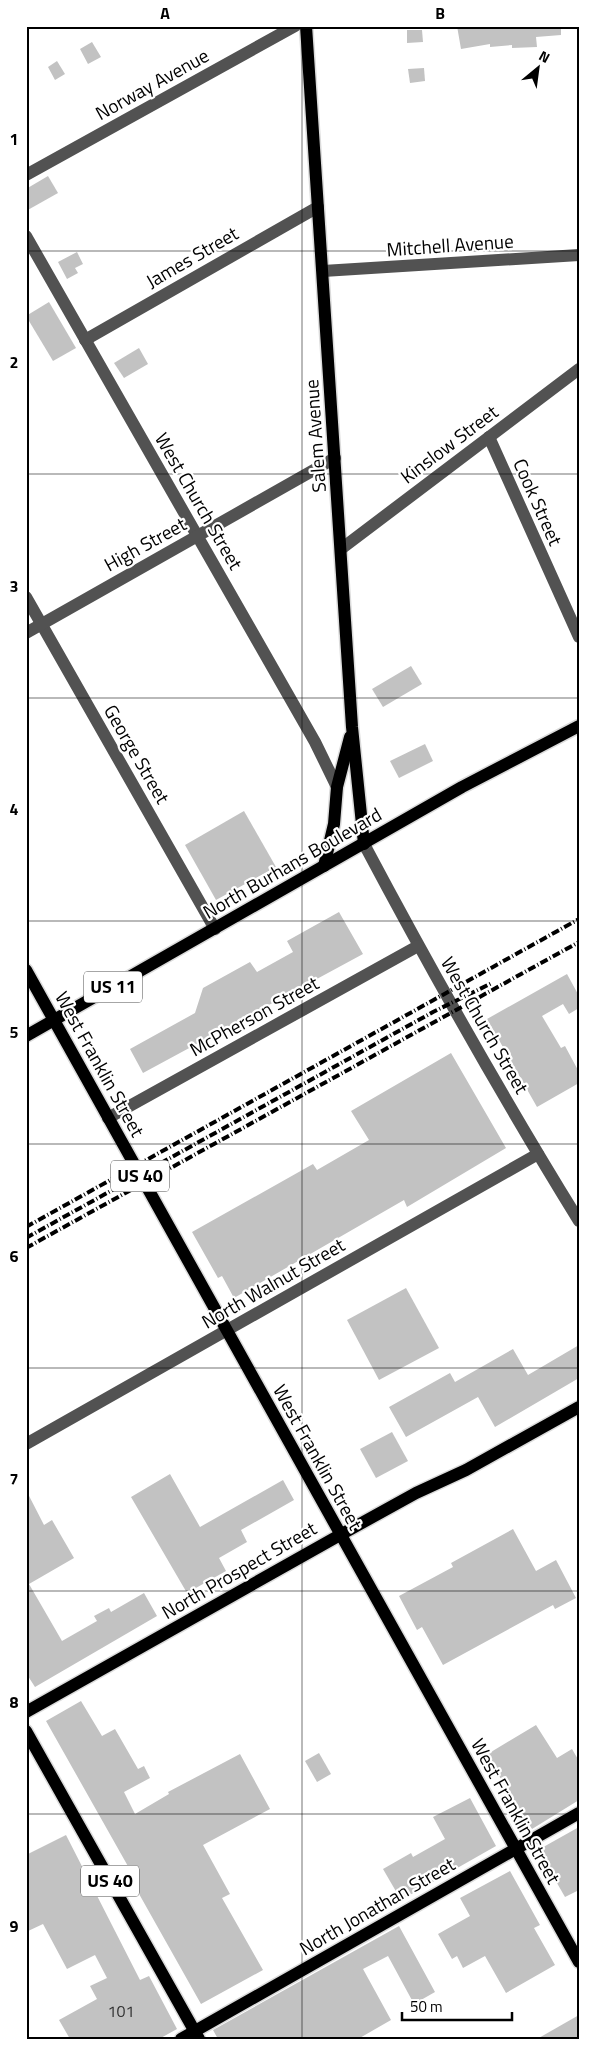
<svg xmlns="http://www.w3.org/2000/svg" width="605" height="2065" font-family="'Titillium Web',sans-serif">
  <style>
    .building { fill: #c2c2c2 }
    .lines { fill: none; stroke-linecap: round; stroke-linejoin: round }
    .major-casing { stroke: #dbdbdb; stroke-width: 15 }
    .minor { stroke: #525252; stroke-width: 12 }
    .major { stroke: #000; stroke-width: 12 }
    .rail { stroke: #000; stroke-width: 4; stroke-dasharray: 8 2.5 1 2.5; stroke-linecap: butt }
    .grid { fill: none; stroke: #000; stroke-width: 1; stroke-opacity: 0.55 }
    .labels { text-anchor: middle; stroke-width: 4.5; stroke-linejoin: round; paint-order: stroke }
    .number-label { font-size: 16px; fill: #303030 }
    .shield { fill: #fff; stroke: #4c4c4c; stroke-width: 1 }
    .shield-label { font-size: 18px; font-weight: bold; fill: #000 }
    .street-label { font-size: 19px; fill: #000; stroke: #fff }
    .neatline { fill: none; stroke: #000; stroke-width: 2 }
    .grid-label { font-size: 16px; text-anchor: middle; font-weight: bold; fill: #000 }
  </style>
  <rect width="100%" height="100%" fill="#fff"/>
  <g class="building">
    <polygon points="457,26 561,26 561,35 536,37 537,47 512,48 512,45 490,47 490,44 461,49"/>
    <polygon points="407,30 422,30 423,42 407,43"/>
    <polygon points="92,42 101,57 88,64 80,49"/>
    <polygon points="57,61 65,74 55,80 48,67"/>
    <polygon points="424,68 425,81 410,83 408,69"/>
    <polygon points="48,176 58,193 26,211 26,189"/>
    <polygon points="77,252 83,264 75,268 78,273 67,279 58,262"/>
    <polygon points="49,302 76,348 53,361 26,316"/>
    <polygon points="139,348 148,364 124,378 114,363"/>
    <polygon points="411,666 422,684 383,707 372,689"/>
    <polygon points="425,744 433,761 399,778 390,761"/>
    <polygon points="244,811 276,867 216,900 185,845"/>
    <polygon points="339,912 363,954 143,1073 130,1049 195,1013 203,988 250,962 257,972 293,952 287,941"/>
    <polygon points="567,974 579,996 579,1008 569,1014 563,1004 542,1016 561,1048 565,1046 579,1072 579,1083 537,1107 487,1019"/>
    <polygon points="451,1053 506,1148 407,1207 404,1200 234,1298 222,1276 218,1278 192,1232 313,1164 317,1170 369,1140 351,1111"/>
    <polygon points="406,1288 439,1348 379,1380 347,1320"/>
    <polygon points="579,1345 579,1378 495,1427 478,1397 406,1437 389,1407 450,1373 455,1382 513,1349 528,1375"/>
    <polygon points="392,1432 408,1461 376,1478 360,1449"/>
    <polygon points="170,1474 200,1527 283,1480 294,1500 241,1530 247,1542 219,1558 226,1571 187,1593 131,1497"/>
    <polygon points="26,1490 44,1525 52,1520 74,1558 29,1584 62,1641 97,1621 94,1616 109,1608 111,1612 144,1593 157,1616 35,1687 26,1673"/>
    <polygon points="513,1529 536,1571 556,1560 576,1598 555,1609 553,1605 443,1665 422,1627 417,1630 399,1596 453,1567 451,1563"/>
    <polygon points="81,1701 102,1736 115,1729 138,1769 144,1766 150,1778 124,1792 135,1814 169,1794 168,1792 240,1754 270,1809 203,1845 230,1894 222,1898 263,1970 201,2004 134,1885 138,1884 46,1721"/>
    <polygon points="536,1725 557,1758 572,1749 579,1761 579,1800 532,1829 486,1755"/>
    <polygon points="319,1753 331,1774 317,1782 305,1761"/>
    <polygon points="470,1798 496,1846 401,1900 383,1869 411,1853 413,1857 445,1839 433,1817"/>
    <polygon points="579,1827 579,1890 565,1897 538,1850"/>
    <polygon points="66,1835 140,1980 149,1976 177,2029 159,2039 70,2039 59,2020 97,1999 90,1986 107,1978 95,1955 67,1969 43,1924 26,1932 26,1855"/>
    <polygon points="510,1871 540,1925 534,1928 555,1965 506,1993 485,1956 463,1968 457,1956 452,1959 438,1934 470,1916 460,1898"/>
    <polygon points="399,1926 435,1992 414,2004 388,1956 363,1969 391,2020 358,2039 218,2039 213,2030"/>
    <polygon points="579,2015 579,2039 537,2039"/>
  </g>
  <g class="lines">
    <g class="major-casing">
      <g id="major">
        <polyline points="306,26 352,727 364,844"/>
        <polyline points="324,866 334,824 337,787 350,737"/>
        <polyline points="26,970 579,1962"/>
        <polyline points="26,1036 462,787 579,726"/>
        <polyline points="26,1712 340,1535 416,1493 466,1470 579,1407"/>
        <polyline points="26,1731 199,2039"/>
        <polyline points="181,2039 579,1813"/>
      </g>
    </g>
    <g class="minor">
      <polyline points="26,175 295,26"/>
      <polyline points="26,236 315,742 337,787"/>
      <polyline points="323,271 579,255"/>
      <polyline points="85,340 318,207"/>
      <polyline points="489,437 579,637"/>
      <polyline points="341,549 579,369"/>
      <polyline points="26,597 215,929"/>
      <polyline points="26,633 335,458"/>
      <path d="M364,844C432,972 503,1098 579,1221"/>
      <polyline points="108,1118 418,946"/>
      <polyline points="26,1444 538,1154"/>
    </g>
    <use href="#major" class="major"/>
    <g class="rail">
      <polyline points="26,1227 579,919"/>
      <polyline points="26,1238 433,1012 492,983"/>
      <polyline points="26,1248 579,942"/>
    </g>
  </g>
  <path class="grid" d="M302,26V2039M26,251H579M26,474H579M26,698H579M26,921H579M26,1144H579M26,1368H579M26,1591H579M26,1814H579"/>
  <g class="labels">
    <g class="number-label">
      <text x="121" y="2017">101</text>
    </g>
    <g class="shield">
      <rect x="84" y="971.5" width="58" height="31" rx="4"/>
      <rect x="111" y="1160.5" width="58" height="31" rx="4"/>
      <rect x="81" y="1865.5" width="58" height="31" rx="4"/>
    </g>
    <g class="shield-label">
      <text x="113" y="993">US 11</text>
      <text x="140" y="1182">US 40</text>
      <text x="110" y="1887">US 40</text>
    </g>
    <g class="street-label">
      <text transform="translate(152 84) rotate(-29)" y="7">Norway Avenue</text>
      <text transform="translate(450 245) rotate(-4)" y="7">Mitchell Avenue</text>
      <text transform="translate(192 257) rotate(-30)" y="7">James Street</text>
      <text transform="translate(315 436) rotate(-94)" y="7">Salem Avenue</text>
      <text transform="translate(449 444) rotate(-37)" y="7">Kinslow Street</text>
      <text transform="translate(199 501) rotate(60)" y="7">West Church Street</text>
      <text transform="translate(538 502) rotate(66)" y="7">Cook Street</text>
      <text transform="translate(145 544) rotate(-29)" y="7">High Street</text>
      <text transform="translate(137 754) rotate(60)" y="7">George Street</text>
      <text transform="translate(292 863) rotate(-30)" y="7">North Burhans Boulevard</text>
      <text transform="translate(254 1016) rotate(-29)" y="7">McPherson Street</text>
      <text transform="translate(485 1025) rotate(60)" y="7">West Church Street</text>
      <text transform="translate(100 1064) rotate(61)" y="7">West Franklin Street</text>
      <text transform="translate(273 1283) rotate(-30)" y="7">North Walnut Street</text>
      <text transform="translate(318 1457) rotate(61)" y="7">West Franklin Street</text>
      <text transform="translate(239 1570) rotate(-30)" y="7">North Prospect Street</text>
      <text transform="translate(516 1811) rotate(61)" y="7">West Franklin Street</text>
      <text transform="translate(377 1906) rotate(-30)" y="7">North Jonathan Street</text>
    </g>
  </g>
  <rect width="605" height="2065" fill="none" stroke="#ffffff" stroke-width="55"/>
  <g transform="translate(538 68) rotate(29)" stroke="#ffffff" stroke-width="4" paint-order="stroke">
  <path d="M0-4L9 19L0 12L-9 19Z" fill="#000000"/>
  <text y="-8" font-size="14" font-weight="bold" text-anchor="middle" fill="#000000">N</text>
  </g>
  <path d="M402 2012v8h110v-8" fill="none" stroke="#000000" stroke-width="2.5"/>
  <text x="410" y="2012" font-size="15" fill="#000000" stroke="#ffffff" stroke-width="4" paint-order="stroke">50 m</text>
  <rect x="28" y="28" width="550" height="2010" class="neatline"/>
  <g class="grid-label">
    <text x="165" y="19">A</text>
    <text x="440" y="19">B</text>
    <text x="14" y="145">1</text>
    <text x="14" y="368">2</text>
    <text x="14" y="592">3</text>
    <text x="14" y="815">4</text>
    <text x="14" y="1038">5</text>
    <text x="14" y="1262">6</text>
    <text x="14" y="1485">7</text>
    <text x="14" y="1708">8</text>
    <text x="14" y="1932">9</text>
  </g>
</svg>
